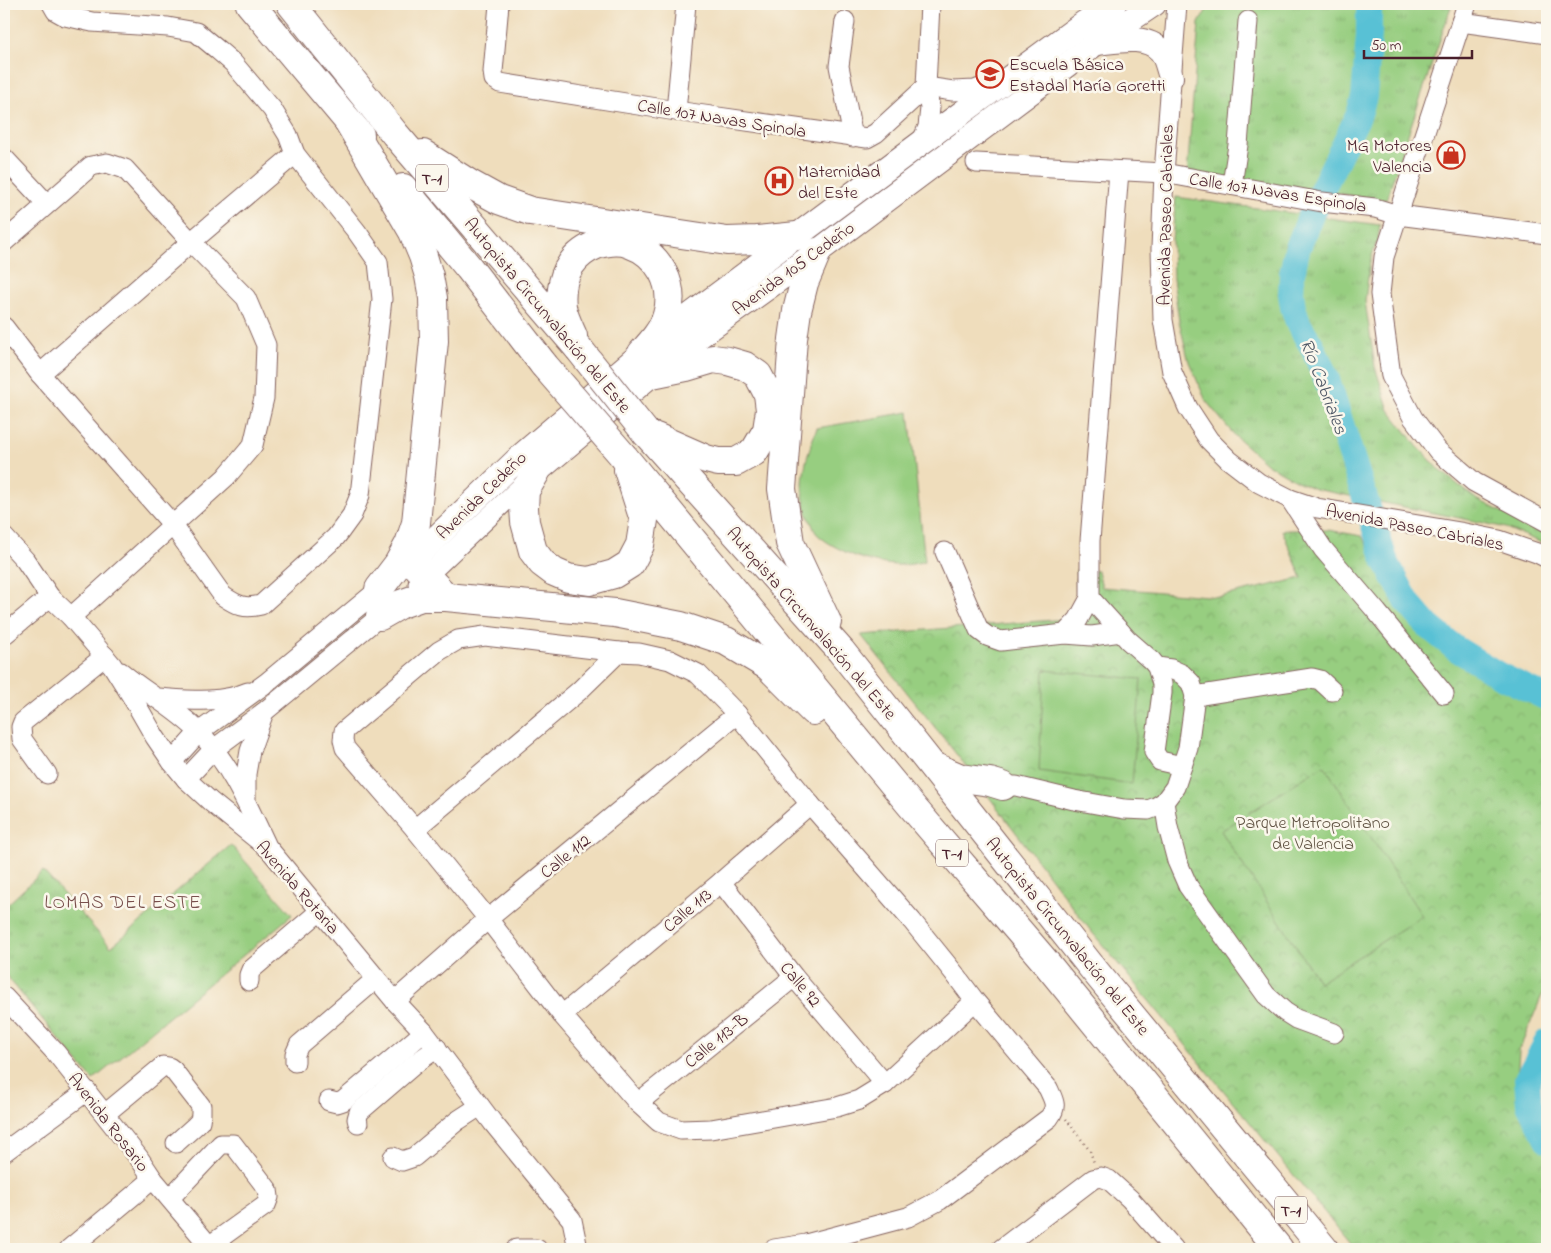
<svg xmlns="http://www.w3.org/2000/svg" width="1551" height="1253" font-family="'Indie Flower',sans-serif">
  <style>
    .grass { fill: url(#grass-tufts); stroke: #707656 }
    .park { fill: url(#park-crowns); stroke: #707656 }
    .pitch { fill: #97ce80; stroke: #707656 }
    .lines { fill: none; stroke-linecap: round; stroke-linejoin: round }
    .river { stroke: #59c1d5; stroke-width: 26 }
    .minor-casing { stroke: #84625e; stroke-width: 21 }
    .major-casing { stroke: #84625e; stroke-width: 26 }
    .highway-casing { stroke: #84625e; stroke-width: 30 }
    .path { stroke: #84625e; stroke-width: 2.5; stroke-dasharray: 1 4; stroke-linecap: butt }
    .minor { stroke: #fff; stroke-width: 19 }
    .major { stroke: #fff; stroke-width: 24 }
    .highway { stroke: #fff; stroke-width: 28 }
    .highway-bridge-casing { stroke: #84625e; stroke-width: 30; stroke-linecap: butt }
    .highway-bridge { stroke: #fff; stroke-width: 28 }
    .labels { text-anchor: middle; stroke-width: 5; stroke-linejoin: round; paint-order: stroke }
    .shield { fill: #fbf7ec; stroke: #7f6065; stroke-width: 1 }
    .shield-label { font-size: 16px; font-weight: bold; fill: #4a1f2b }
    .poi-label { font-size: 18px; fill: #4a1f2b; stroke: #fbf7ec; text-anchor: start }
    .street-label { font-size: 18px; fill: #4a1f2b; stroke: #fbf7ec }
    .park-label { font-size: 18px; fill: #615444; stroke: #fbf7ec }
    .water-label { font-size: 19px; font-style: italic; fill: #4f5866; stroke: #fbf7ec }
    .neighbourhood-label { font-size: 19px; letter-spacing: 1px; fill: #79504d; stroke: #fbf7ec }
  </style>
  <defs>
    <pattern id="grass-tufts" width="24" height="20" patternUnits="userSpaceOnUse" patternTransform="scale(1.25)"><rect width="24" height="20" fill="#97ce80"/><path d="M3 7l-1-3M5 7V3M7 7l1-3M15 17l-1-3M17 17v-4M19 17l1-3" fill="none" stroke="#84b06f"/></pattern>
    <pattern id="park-crowns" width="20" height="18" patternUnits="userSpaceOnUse" patternTransform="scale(1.25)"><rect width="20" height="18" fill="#97ce80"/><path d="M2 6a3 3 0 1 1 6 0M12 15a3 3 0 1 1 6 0" fill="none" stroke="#84b06f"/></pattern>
  </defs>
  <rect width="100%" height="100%" fill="#fbf7ec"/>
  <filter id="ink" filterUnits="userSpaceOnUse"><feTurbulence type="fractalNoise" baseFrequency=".02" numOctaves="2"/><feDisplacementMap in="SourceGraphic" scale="10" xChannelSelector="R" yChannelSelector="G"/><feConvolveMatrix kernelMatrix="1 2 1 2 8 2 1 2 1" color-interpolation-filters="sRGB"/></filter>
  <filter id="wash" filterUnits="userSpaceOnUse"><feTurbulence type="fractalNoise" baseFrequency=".0096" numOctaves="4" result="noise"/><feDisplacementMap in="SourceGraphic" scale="20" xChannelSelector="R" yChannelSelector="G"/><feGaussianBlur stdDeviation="1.12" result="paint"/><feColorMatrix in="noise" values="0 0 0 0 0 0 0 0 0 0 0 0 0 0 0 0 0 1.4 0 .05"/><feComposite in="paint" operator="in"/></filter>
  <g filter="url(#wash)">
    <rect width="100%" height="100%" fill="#efddbc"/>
    <g class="grass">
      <polygon points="1210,4 1452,4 1386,200 1187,174 1199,23"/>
      <polygon points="1176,197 1380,225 1378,238 1370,262 1365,301 1375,367 1389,410 1417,446 1442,472 1475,498 1547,536 1547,545 1506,528 1484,523 1315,489 1297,481 1267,464 1235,436 1206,401 1189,362 1179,321 1173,279 1172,240"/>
      <polygon points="231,845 292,915 93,1080 4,973 4,908 43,871 111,947"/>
    </g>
    <path class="park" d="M1282,530H1328L1362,536C1377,566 1396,594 1418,619C1425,627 1436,633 1445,639C1477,661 1512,683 1547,699V983L1519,1051L1517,1081L1535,1130L1547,1150V1249H1355L1091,931L957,755L861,635L1079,618L1076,570L1098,571L1102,587L1219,597L1302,578Z"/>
    <g class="pitch">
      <path d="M909,412L925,561C904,568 881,565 861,558C848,554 827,544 817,534C815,532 813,527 812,524C795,493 805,459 817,428Z"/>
      <polygon points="1044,670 1141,679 1132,784 1039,771"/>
      <polygon points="1324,765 1422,916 1319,982 1221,831"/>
    </g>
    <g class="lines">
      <g class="river">
        <polyline points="1369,4 1369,35 1364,97 1359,114 1317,200 1297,250 1292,274 1291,294 1293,307 1299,325 1312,346 1327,380 1385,560 1408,603 1428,626 1455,648 1499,675 1547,698"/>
        <polyline points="1547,1042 1527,1079 1529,1104 1547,1140"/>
      </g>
    </g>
  </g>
  <g filter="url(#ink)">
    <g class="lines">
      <g class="minor-casing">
        <g id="minor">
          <polyline points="499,4 493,72 494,79 500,83 676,111 867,138 876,133 926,87"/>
          <polyline points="1177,4 1164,173 1161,249 1163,320 1172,372 1188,408 1209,440 1229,460 1259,483 1290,499 1317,508 1460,532 1499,540 1537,553 1547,558"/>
          <polyline points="1467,4 1384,257 1380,294 1391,376 1413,418 1438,451 1474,482 1547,522"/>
          <polyline points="845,21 839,66 853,137"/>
          <polyline points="1461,22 1547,34"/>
          <polyline points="926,87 953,91 975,90 997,81"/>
          <polyline points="676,111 686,4"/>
          <polyline points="921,143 928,127 930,108 926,87 930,4"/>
          <polyline points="4,158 47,204"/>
          <polyline points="976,163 1164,173 1322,202 1375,208 1398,215 1547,234"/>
          <polyline points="1232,185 1238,145 1248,21"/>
          <polyline points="4,242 91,166 107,163 125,169 191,242 246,298 266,345 264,398 253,445 226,477 71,617"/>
          <path d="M4,327L40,374L172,524L223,596C238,606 244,609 261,605L336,537L352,515L360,495L382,299L378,262L357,232L295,154L288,135L272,109L233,63L218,50L196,32L168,27L92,22L65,16L56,11L52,4"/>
          <polyline points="40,374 191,242 295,154"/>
          <polyline points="1290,499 1323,549 1377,612 1444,694"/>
          <polyline points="4,537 25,560 50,597 71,617 112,665 132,697 155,737 172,762 186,779 211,802 269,849 395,1001 424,1032 493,1123 572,1220 578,1249"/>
          <polyline points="945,552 979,630 987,636 1001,641 1065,634 1078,620 1090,598 1090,541 1119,171"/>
          <polyline points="418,584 529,479"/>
          <polyline points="1090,598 1128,640 1152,661 1157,667 1162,684 1162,693 1154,752 1160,761 1182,766"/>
          <polyline points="1065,634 1092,636 1121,632"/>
          <polyline points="4,635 50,597"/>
          <path d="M121,672C147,694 176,708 200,733C230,764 248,806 266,844"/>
          <polyline points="1195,696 1312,678 1320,680 1332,691"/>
          <path d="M158,698C188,700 220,704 248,692"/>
          <polyline points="172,762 199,732 266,683 389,581"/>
          <polyline points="47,774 22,739 21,727 23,722 105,656"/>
          <polyline points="186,779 214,749 264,712 390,608"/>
          <polyline points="1003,786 1016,786 1074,800 1124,809 1148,810 1156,807 1164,802 1175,787 1188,748 1195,696 1191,683 1182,674 1171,669 1157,667"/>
          <polyline points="246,799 246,774 250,751 264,712"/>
          <polyline points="1164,802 1168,827 1177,861 1188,886 1266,995 1285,1012 1296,1019 1334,1033"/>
          <polyline points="415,829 345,748 343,740 344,731 439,651 458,640 485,636 619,652"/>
          <polyline points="721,882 794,977 885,1084"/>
          <polyline points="249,981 249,975 251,970 320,911"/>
          <polyline points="4,997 56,1053 139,1158 153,1179 212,1249"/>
          <polyline points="395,1001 488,919 737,714"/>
          <polyline points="562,1015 721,882 810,804"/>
          <polyline points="295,1062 295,1054 299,1045 376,979"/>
          <polyline points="329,1101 337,1103 343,1101 424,1032"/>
          <polyline points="638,1103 794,977"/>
          <polyline points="105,1114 163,1066 169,1067 173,1070 201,1106 201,1114 200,1121 195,1126 176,1143"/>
          <polyline points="358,1123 357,1119 359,1112 416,1063 437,1048"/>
          <polyline points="4,1152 87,1091"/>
          <polyline points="393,1157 402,1161 414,1157 457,1121 480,1106"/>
          <polyline points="170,1198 221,1144 233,1144 268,1190 269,1197 266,1205 209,1246"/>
          <polyline points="69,1249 153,1179"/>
          <polyline points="516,1249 537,1249"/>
          <path d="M774,1249L806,1244L908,1217L940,1200L1049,1118C1058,1106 1054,1101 1048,1088L975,1001L954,973L912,921L810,804L737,714L698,674L670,660L639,653L619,652L579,691L415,829L488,919L562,1015L638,1103L659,1122L681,1130L711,1129L837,1107L859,1100L885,1084L975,1001"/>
          <polyline points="1001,1249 1093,1179 1101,1177 1109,1180 1130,1199 1174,1249"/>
        </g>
      </g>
      <g class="major-casing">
        <g id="major">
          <path d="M1097,43C1117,41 1146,34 1161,51C1166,57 1168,69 1171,77"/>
          <polyline points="536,472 652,374 697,338 817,252 1096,43 1154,4"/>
          <polyline points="412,561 521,456 642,353 692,314 921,143 1084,23 1114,4"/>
        </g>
      </g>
      <g class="highway-casing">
        <g id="highway">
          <polyline points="250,4 360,135"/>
          <polyline points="291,4 395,134 579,349"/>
          <polyline points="348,121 413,232 423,256 429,276 433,298 434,341 416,523 409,544 398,564 379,589"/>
          <polyline points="423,154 470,184 499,200 530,211 727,241 757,240 797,236"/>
          <polyline points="403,188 469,268 544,365"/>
          <polyline points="817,252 804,283 797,311 793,339 782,489 790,543 827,622"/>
          <path d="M573,336C569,327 564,317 562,307C559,279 569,256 596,245C606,242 620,240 630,244C659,254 676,285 667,315C663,330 652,342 642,353"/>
          <polyline points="652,374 686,367 713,359 728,361 745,366 758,375 768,394 770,410 767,430 754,452 736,462 718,462 706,459 656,437"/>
          <polyline points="646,433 841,651 1094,970 1324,1249"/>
          <polyline points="624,457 909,803 1043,959 1279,1249"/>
          <polyline points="536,472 525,491 524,508 525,522 533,551 542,563 554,572 568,578 589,581 614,574 630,564 640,545 644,520 628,470"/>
          <polyline points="412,561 446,597"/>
          <polyline points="380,616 401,604 421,597 446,597 615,613 681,626 726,641 768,666 813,711"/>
          <polyline points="933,766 961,778 990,782 1003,786"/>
        </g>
      </g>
      <polyline class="path" points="1066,1119 1090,1151 1094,1163"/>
      <use href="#minor" class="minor"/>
      <use href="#major" class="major"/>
      <use href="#highway" class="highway"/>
      <g class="highway-bridge-casing">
        <g id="highway-bridge">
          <polyline points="579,349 646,433"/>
          <polyline points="544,365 624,457"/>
        </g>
      </g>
      <use href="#highway-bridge" class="highway-bridge"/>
    </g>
  </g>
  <defs>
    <g id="school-ring" transform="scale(1.4375)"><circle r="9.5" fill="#fbf7ec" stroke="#c8321e" stroke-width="1.5"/><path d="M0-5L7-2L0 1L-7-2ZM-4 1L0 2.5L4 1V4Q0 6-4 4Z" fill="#c8321e"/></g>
    <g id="shop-ring" transform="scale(1.4375)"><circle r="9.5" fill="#fbf7ec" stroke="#c8321e" stroke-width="1.5"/><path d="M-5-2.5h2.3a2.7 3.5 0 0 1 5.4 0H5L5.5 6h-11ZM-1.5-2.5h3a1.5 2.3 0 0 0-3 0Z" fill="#c8321e"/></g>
    <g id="hospital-ring" transform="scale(1.4375)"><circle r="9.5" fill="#fbf7ec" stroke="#c8321e" stroke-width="1.5"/><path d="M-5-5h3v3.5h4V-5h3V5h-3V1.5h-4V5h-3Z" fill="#c8321e"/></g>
  </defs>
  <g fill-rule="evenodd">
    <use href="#school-ring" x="990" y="74"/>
    <use href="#shop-ring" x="1451" y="155"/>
    <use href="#hospital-ring" x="779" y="181"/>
  </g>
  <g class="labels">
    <g class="shield">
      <rect x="416" y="164.5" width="32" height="27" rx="4"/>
      <rect x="936" y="839.5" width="32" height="27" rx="4"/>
      <rect x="1275" y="1196.5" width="32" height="27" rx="4"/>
    </g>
    <g class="shield-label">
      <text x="432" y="184">T-1</text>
      <text x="952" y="859">T-1</text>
      <text x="1291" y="1216">T-1</text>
    </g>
    <g class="poi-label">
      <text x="1009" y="70">Escuela Básica<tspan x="1009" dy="21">Estadal María Goretti</tspan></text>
      <text x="1432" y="151" text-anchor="end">MG Motores<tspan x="1432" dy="21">Valencia</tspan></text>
      <text x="798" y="177">Maternidad<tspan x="798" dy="21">del Este</tspan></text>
    </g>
    <g class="street-label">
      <text transform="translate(722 118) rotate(9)" y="6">Calle 107 Navas Spinola</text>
      <text transform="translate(1278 192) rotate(9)" y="6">Calle 107 Navas Espinola</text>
      <text transform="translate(1165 215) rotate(-89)" y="6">Avenida Paseo Cabriales</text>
      <text transform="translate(793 268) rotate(-36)" y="6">Avenida 105 Cedeño</text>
      <text transform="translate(548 315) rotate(50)" y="6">Autopista Circunvalación del Este</text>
      <text transform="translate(481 495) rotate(-44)" y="6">Avenida Cedeño</text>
      <text transform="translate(1415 527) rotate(11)" y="6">Avenida Paseo Cabriales</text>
      <text transform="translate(812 623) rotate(49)" y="6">Autopista Circunvalación del Este</text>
      <text transform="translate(565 856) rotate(-39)" y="6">Calle 112</text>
      <text transform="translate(298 887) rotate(49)" y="6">Avenida Rotaria</text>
      <text transform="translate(687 910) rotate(-40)" y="6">Calle 113</text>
      <text transform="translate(1068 936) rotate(51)" y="6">Autopista Circunvalación del Este</text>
      <text transform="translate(801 984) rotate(50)" y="6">Calle 92</text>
      <text transform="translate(716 1040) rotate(-39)" y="6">Calle 113-B</text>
      <text transform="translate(109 1122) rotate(52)" y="6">Avenida Rosario</text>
    </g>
    <g class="park-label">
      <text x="1313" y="828">Parque Metropolitano<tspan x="1313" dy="21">de Valencia</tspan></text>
    </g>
    <g class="water-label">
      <text transform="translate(1325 386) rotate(69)" y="7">Río Cabriales</text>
    </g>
    <g class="neighbourhood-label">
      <text x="123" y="908">LOMAS DEL ESTE</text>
    </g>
  </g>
  <rect width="1551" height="1253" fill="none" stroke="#fbf7ec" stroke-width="20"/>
  <path d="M1364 50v8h108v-8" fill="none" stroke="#4a1f2b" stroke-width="2.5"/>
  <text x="1371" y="50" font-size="15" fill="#4a1f2b" stroke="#fbf7ec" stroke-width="4" paint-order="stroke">50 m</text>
</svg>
